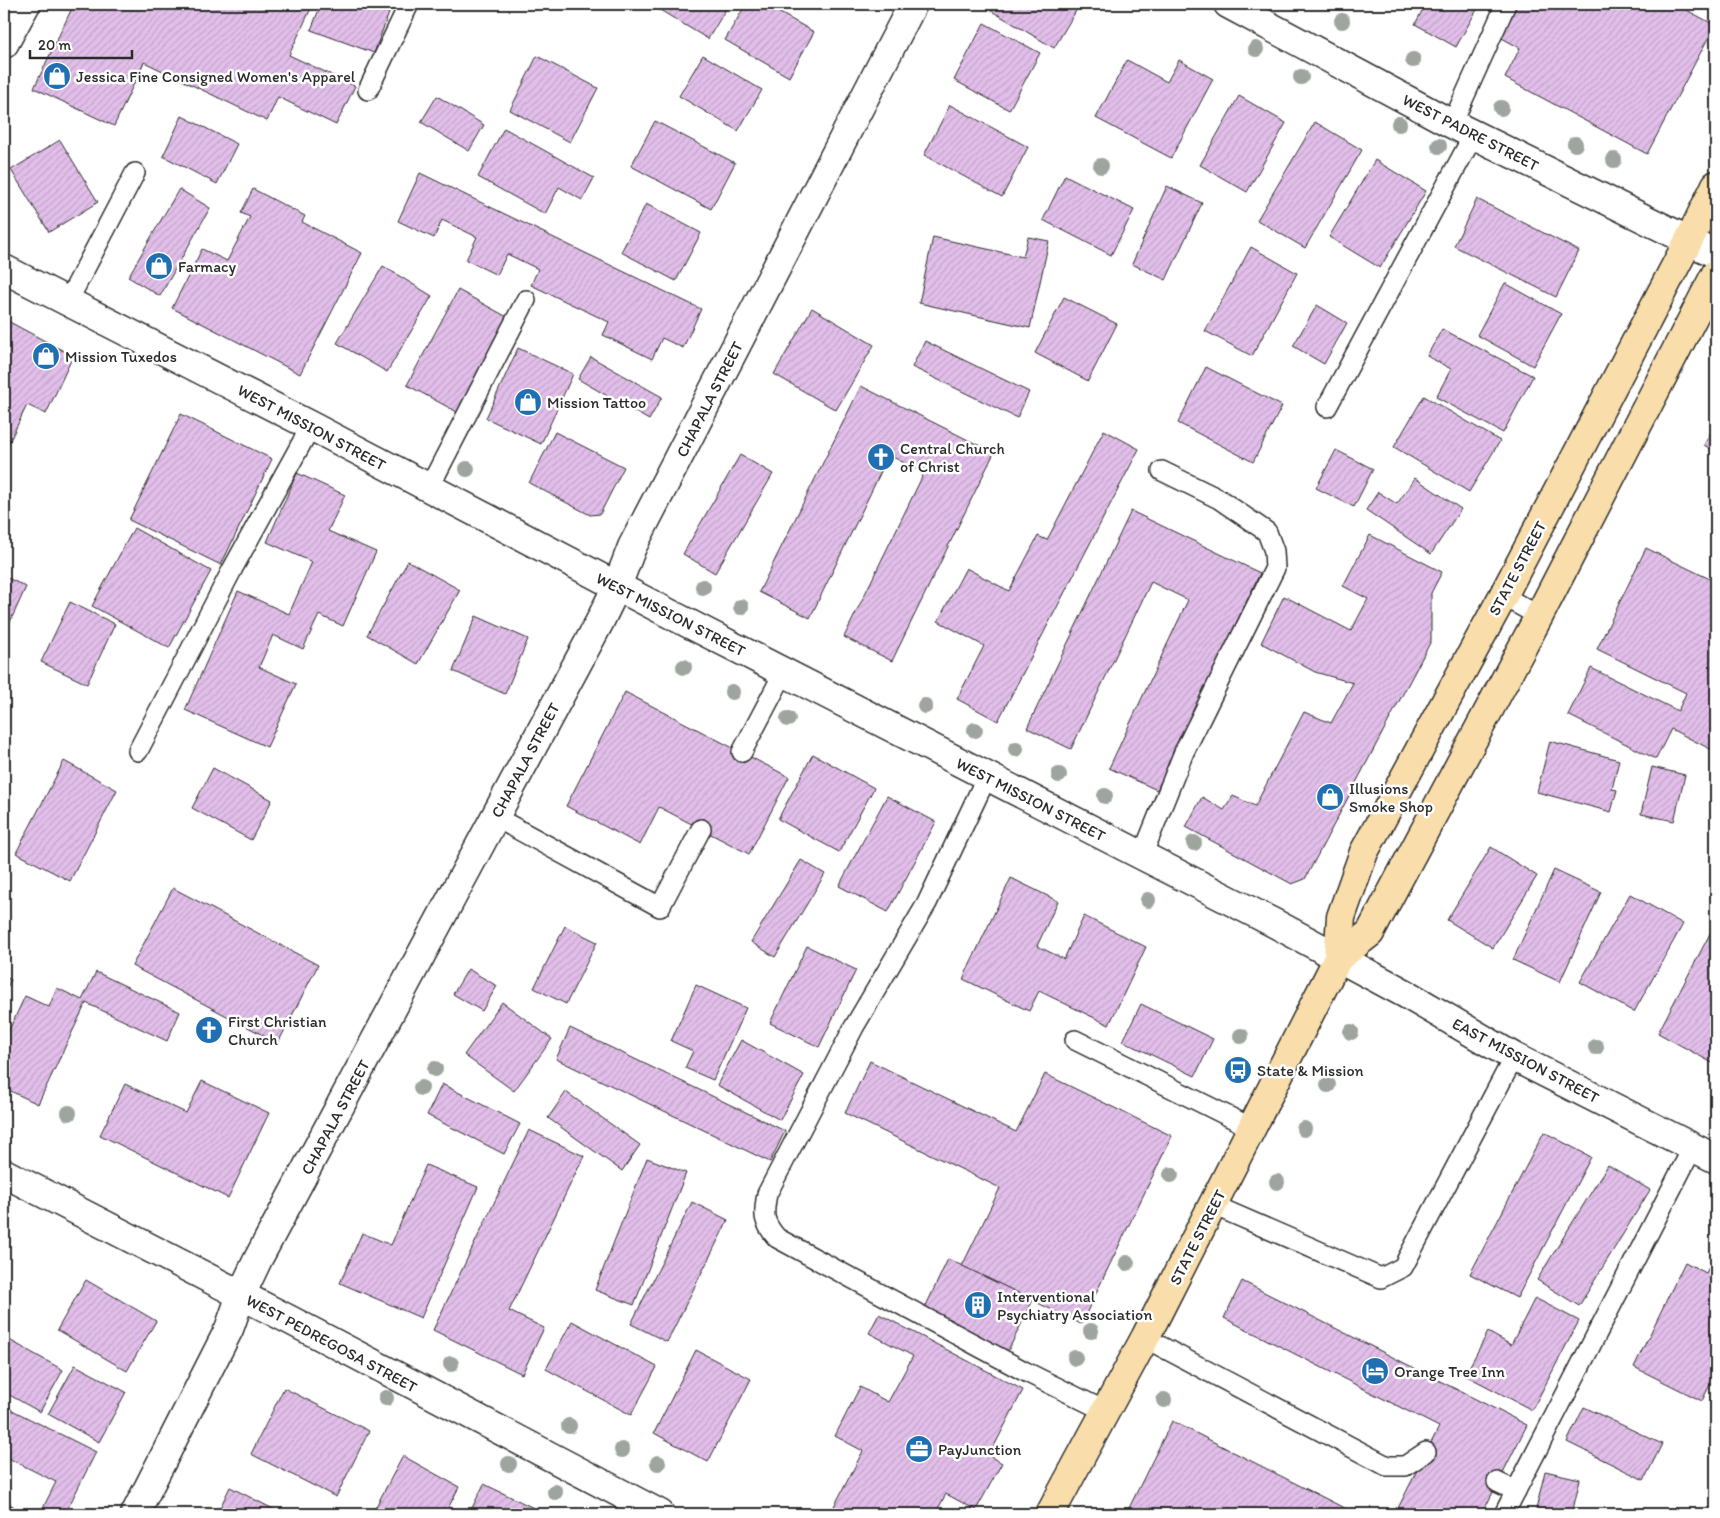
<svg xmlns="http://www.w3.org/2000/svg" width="1720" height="1518" font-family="Itim,sans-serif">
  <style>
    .building { fill: url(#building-hatch); stroke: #2b2b2b }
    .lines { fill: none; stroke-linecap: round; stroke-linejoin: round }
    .lane-casing { stroke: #2b2b2b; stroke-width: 22 }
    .street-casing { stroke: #2b2b2b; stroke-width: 31 }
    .secondary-casing { stroke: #2b2b2b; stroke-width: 31 }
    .primary-casing { stroke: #2b2b2b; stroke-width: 31 }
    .lane { stroke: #fff; stroke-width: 19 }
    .street { stroke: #fff; stroke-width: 28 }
    .secondary { stroke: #fff; stroke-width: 28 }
    .primary { stroke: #f9deab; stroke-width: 28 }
    .tree { fill: #9da59e }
    .labels { text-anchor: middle; stroke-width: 5; stroke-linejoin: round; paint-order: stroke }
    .poi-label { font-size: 16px; fill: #2b2b2b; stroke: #fff; text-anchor: start }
    .street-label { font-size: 16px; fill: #2b2b2b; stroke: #fff }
  </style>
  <defs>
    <pattern id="building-hatch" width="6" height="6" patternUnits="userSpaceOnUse" patternTransform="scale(1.25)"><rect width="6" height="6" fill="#e2bfea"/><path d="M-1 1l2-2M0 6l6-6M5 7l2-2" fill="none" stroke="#c2a4c9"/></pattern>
  </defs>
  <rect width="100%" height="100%" fill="#fff"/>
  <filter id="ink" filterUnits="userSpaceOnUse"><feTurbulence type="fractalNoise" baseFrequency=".02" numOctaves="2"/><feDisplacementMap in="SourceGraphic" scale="10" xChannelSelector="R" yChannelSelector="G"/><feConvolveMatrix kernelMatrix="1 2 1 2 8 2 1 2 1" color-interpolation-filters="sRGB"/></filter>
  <g filter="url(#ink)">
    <g class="building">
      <polygon points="74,4 313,4 289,55 355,86 336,125 278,97 267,121 144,62 114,126 34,88"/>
      <polygon points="321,4 363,4 389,13 374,53 311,30"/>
      <polygon points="650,4 729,4 708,39"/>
      <polygon points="746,4 764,4 814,32 789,77 725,40"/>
      <polygon points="993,4 1080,4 1054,48 990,10"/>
      <polygon points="1426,4 1480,4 1456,47 1415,24"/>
      <polygon points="1518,4 1675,4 1715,25 1647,154 1505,78 1520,48 1500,37"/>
      <polygon points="984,23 1040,53 1009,110 954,80"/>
      <polygon points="703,55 762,90 738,131 679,96"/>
      <polygon points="537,56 598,88 570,142 510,110"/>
      <polygon points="1127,60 1167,82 1179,60 1213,79 1171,158 1096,118"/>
      <polygon points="437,96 484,125 469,151 421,122"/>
      <polygon points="1239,96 1286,123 1247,192 1200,165"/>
      <polygon points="950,105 1028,147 1002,197 924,155"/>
      <polygon points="182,116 237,144 217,184 163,156"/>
      <polygon points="655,121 735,163 711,209 631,166"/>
      <polygon points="1315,122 1362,150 1305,248 1257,220"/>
      <polygon points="504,128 594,178 582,200 559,187 545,214 478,177"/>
      <polygon points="60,140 98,202 49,232 11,170"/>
      <polygon points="1375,160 1426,191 1380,268 1329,237"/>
      <polygon points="420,173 701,309 683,348 662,338 652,359 603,335 609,322 531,285 538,269 507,254 497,275 466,260 477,237 442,220 434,238 398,221"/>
      <polygon points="1065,175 1134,210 1111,255 1043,220"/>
      <polygon points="1167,186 1202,203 1166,280 1132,264"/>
      <polygon points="179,189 210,208 160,296 128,277"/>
      <polygon points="253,189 305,216 302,222 362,253 300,374 172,308 202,249 227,261 250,217 241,213"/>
      <polygon points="1477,199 1579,251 1556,297 1454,246"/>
      <polygon points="646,204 701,233 676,281 621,252"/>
      <polygon points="933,237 1023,257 1028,237 1049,241 1030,328 919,303"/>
      <polygon points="1251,247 1297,273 1252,356 1205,331"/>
      <polygon points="383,266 432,296 387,372 337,343"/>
      <polygon points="1505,283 1561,314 1533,366 1477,335"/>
      <polygon points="458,290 509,318 459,413 407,385"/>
      <polygon points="1064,297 1117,324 1088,381 1035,353"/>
      <polygon points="1317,305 1347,323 1324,364 1293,346"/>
      <polygon points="812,308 874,345 836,410 774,374"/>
      <polygon points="4,319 73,356 46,414 27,405 4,453"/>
      <polygon points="1442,329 1533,376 1503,433 1436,397 1451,369 1427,356"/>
      <polygon points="925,341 1029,392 1017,418 912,367"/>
      <polygon points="518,348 573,374 541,444 486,418"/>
      <polygon points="591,357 662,397 649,420 578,379"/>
      <polygon points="1206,367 1282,406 1253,462 1178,423"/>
      <polygon points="861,386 994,453 892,661 844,637 924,473 889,455 810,618 759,592"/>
      <polygon points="1424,396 1500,441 1469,492 1394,447"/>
      <polygon points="181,414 272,459 221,565 129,520"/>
      <polygon points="1716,423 1716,452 1704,445"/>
      <polygon points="1104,430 1139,449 998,721 957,699 984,646 938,621 966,568 1009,591 1038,536 1047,540"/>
      <polygon points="555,432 624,467 600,514 590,515 529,483"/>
      <polygon points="1336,450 1373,469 1354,507 1316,488"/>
      <polygon points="740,455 773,474 715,573 683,554"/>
      <polygon points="297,473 345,495 328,531 376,552 343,626 319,615 303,649 273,635 259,667 296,684 267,747 185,710 238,591 289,614 312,562 267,542"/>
      <polygon points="1415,478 1461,509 1431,554 1366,510 1378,492 1397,504"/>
      <polygon points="1131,511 1260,573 1157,790 1109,768 1188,600 1151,582 1071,749 1027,728"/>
      <polygon points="134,528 211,571 169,648 92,606"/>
      <polygon points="1370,535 1442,572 1431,593 1431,641 1305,879 1292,884 1186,827 1202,797 1224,810 1233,796 1255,806 1304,712 1331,723 1353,683 1315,672 1261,643 1284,596 1351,631 1368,599 1343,586"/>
      <polygon points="1646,548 1716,582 1716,752 1671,729 1656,759 1568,715 1591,668 1678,711 1686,693 1597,649"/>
      <polygon points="408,561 460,590 418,664 367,635"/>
      <polygon points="4,576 26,587 10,622 4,619"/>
      <polygon points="70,602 115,624 87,684 41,662"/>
      <polygon points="476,616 528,639 505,694 453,671"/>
      <polygon points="625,692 789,777 749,854 659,807 640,845 566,806"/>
      <polygon points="1550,741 1619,760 1612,789 1617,790 1611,812 1537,792"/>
      <polygon points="813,754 874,788 839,852 778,819"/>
      <polygon points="64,761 117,790 70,881 16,853"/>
      <polygon points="1652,767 1685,775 1674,821 1641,814"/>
      <polygon points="213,768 272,800 251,840 192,808"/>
      <polygon points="887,796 936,822 888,912 839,886"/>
      <polygon points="1491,847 1537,876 1493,948 1447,920"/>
      <polygon points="801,860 825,874 775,957 751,942"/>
      <polygon points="1554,870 1601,892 1560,982 1513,960"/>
      <polygon points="1011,878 1058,901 1037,946 1064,959 1084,916 1146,947 1109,1025 1039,991 1029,1011 963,979"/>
      <polygon points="173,888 318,965 278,1043 132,966"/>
      <polygon points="1630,894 1683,924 1634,1012 1580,982"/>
      <polygon points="565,926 597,942 566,1004 534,988"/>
      <polygon points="1714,926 1716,927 1716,1065 1658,1033"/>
      <polygon points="807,946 856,970 819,1047 770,1023"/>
      <polygon points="468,969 497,986 482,1011 453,994"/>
      <polygon points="96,972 180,1012 167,1041 86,1003 38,1104 4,1088 4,1041 25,996 49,1007 57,988 82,1000"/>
      <polygon points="4,976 11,980 4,993"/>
      <polygon points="696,985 746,1008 713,1080 685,1068 693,1051 671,1041"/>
      <polygon points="502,1002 552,1039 514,1091 464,1055"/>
      <polygon points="1141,1004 1213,1039 1195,1076 1123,1041"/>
      <polygon points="570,1028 785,1131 770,1162 556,1059"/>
      <polygon points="741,1040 804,1075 780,1120 717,1085"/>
      <polygon points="870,1061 1016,1132 1045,1074 1172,1136 1081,1324 962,1266 1000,1188 845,1113"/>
      <polygon points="202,1081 269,1113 228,1198 100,1135 125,1084 186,1113"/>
      <polygon points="442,1084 520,1124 504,1154 427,1115"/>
      <polygon points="566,1092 640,1145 622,1171 548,1118"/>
      <polygon points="529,1130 584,1156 509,1311 544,1328 522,1374 433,1330"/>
      <polygon points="1544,1132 1591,1157 1517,1298 1470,1274"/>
      <polygon points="647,1158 686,1173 634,1305 595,1290"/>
      <polygon points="426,1165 478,1187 421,1318 340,1283 362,1233 391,1245"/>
      <polygon points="1608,1165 1650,1190 1579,1306 1537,1280"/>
      <polygon points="692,1202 728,1220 667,1342 631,1324"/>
      <polygon points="1716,1253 1716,1372 1702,1401 1634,1367 1685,1262 1706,1273"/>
      <polygon points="948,1259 1033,1300 1008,1351 924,1310"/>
      <polygon points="86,1280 156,1321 127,1371 57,1330"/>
      <polygon points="1242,1281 1527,1425 1482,1514 1395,1514 1439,1427 1224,1318"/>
      <polygon points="1535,1298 1579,1321 1532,1410 1465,1375 1488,1332 1511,1345"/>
      <polygon points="879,1314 1023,1390 989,1456 1002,1463 976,1510 946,1494 935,1514 830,1514 863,1451 835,1436 860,1387 888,1402 913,1356 869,1333"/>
      <polygon points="572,1321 657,1367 631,1415 546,1369"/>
      <polygon points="4,1337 63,1370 40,1412 4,1392"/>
      <polygon points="696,1350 751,1379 708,1462 654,1433"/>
      <polygon points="75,1365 126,1392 99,1442 48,1414"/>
      <polygon points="284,1388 369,1431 336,1497 251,1454"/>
      <polygon points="4,1406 96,1452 65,1514 40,1514 56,1482 4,1456"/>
      <polygon points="1584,1407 1662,1444 1644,1480 1567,1442"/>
      <polygon points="1172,1421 1356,1514 1243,1514 1230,1508 1227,1514 1126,1514"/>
      <polygon points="403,1456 459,1487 445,1514 372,1514"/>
      <polygon points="1545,1471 1580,1479 1572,1514 1535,1514"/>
      <polygon points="484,1484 546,1514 469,1514"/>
      <polygon points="230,1487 283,1514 217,1514"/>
    </g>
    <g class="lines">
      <g class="lane-casing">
        <g id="lane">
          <polyline points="368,90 409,4"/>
          <polyline points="1452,124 1506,4"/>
          <polyline points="68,301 135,173"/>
          <polyline points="1327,407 1474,134"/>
          <polyline points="429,488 526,300"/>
          <polyline points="1503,596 1539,616"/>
          <polyline points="138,751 233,568 311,426"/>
          <polyline points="742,752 784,672"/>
          <path d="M987,776L927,903L854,1027L767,1194C763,1215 763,1222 777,1238L1024,1371L1107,1412"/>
          <polyline points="495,817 660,907 701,829"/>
          <polyline points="1142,856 1184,752 1275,568 1274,551 1267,532 1219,499 1162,471"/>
          <polyline points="1075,1040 1252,1128"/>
          <polyline points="1213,1205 1381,1278 1403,1267 1514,1057"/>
          <polyline points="1145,1338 1387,1466 1405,1466 1426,1452"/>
          <polyline points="1497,1482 1516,1491"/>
          <polyline points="4,1513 6,1514"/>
          <polyline points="1504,1514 1693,1147"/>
        </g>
      </g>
      <g class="street-casing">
        <g id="street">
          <polyline points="1228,4 1452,124 1716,254"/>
          <polyline points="4,1173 288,1319 660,1514"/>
        </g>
      </g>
      <g class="secondary-casing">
        <g id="secondary">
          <polyline points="4,44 26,4"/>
          <polyline points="4,269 311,426 674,616 1274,923 1406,994 1514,1057 1716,1159"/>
          <polyline points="135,1514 229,1329 241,1295 258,1259 599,623 617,586 632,547 913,4"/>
        </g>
      </g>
      <g class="primary-casing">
        <g id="primary">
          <polyline points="1338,958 1370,933 1539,616 1716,273"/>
          <polyline points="1050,1514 1145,1338 1338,958 1341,917 1364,852 1503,596 1689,240 1716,185"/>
        </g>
      </g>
      <use href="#lane" class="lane"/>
      <use href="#street" class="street"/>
      <use href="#secondary" class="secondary"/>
      <use href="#primary" class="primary"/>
    </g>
    <g class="tree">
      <circle cx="1342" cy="21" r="8"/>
      <circle cx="1256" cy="49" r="8"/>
      <circle cx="1413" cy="60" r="8"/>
      <circle cx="1301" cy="77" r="8"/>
      <circle cx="1501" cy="108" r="8"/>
      <circle cx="1399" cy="124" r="8"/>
      <circle cx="1575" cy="144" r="8"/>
      <circle cx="1439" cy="146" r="8"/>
      <circle cx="1614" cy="160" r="8"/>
      <circle cx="1101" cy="166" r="8"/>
      <circle cx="467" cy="469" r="8"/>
      <circle cx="703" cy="587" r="8"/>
      <circle cx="741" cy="607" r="8"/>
      <circle cx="684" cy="667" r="8"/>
      <circle cx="732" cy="692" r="8"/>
      <circle cx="925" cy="706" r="8"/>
      <circle cx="788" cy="719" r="8"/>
      <circle cx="975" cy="730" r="8"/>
      <circle cx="1016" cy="749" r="8"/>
      <circle cx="1059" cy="775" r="8"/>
      <circle cx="1105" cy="796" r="8"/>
      <circle cx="1194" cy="843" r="8"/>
      <circle cx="1148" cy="900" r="8"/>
      <circle cx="1351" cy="1032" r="8"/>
      <circle cx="1241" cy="1036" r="8"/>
      <circle cx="1596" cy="1047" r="8"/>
      <circle cx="435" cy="1069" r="8"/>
      <circle cx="1328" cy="1085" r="8"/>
      <circle cx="421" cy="1088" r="8"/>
      <circle cx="69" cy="1113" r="8"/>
      <circle cx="1304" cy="1129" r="8"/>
      <circle cx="1171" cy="1175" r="8"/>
      <circle cx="1277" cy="1182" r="8"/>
      <circle cx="1127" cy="1263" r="8"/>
      <circle cx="1091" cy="1331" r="8"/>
      <circle cx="1075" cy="1358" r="8"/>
      <circle cx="451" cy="1364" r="8"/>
      <circle cx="386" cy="1398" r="8"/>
      <circle cx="1164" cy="1400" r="8"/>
      <circle cx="569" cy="1426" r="8"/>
      <circle cx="622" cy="1450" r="8"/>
      <circle cx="658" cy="1463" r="8"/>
      <circle cx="509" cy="1464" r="8"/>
      <circle cx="555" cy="1492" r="8"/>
    </g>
  </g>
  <defs>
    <g id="shop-disc" transform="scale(1.4375)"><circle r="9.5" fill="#1f6fb2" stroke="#fff"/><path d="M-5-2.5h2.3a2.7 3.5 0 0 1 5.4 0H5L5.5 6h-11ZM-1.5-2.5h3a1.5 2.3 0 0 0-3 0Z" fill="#fff"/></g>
    <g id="church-disc" transform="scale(1.4375)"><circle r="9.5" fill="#1f6fb2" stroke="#fff"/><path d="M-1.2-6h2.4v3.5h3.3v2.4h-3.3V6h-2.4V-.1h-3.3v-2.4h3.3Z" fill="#fff"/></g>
    <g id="bus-disc" transform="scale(1.4375)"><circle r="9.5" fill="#1f6fb2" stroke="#fff"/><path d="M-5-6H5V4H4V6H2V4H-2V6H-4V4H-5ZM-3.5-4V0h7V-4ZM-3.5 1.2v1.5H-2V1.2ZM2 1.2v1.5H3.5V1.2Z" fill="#fff"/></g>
    <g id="building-disc" transform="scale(1.4375)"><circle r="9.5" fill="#1f6fb2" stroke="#fff"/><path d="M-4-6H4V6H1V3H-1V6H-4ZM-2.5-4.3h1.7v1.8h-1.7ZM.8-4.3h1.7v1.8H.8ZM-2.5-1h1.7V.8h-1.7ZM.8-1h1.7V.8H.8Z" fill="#fff"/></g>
    <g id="hotel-disc" transform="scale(1.4375)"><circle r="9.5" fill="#1f6fb2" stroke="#fff"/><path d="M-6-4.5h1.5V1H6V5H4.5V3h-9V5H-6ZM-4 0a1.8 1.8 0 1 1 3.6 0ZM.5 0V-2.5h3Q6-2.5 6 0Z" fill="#fff"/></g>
    <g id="office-disc" transform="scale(1.4375)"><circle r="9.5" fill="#1f6fb2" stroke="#fff"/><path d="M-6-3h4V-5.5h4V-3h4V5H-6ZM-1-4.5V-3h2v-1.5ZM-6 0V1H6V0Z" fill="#fff"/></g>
  </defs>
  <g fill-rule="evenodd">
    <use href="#shop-disc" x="57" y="76"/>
    <use href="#shop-disc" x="159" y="266"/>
    <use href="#shop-disc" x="46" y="356"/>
    <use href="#shop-disc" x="528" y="402"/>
    <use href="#church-disc" x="881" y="457"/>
    <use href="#shop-disc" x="1330" y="797"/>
    <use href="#church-disc" x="209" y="1030"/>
    <use href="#bus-disc" x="1238" y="1070"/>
    <use href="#building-disc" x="978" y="1305"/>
    <use href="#hotel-disc" x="1375" y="1371"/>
    <use href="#office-disc" x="919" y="1449"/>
  </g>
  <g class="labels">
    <g class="poi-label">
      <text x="76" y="82">Jessica Fine Consigned Women's Apparel</text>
      <text x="178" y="272">Farmacy</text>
      <text x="65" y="362">Mission Tuxedos</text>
      <text x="547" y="408">Mission Tattoo</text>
      <text x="900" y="454">Central Church<tspan x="900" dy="18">of Christ</tspan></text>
      <text x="1349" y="794">Illusions<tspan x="1349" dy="18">Smoke Shop</tspan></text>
      <text x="228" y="1027">First Christian<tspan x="228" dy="18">Church</tspan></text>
      <text x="1257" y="1076">State &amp; Mission</text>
      <text x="997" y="1302">Interventional<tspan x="997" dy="18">Psychiatry Association</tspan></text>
      <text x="1394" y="1377">Orange Tree Inn</text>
      <text x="938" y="1455">PayJunction</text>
    </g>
    <g class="street-label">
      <text transform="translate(1471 132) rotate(27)" y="6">WEST PADRE STREET</text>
      <text transform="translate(709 399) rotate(-63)" y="6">CHAPALA STREET</text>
      <text transform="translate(312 427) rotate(28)" y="6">WEST MISSION STREET</text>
      <text transform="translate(1517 568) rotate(-62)" y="6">STATE STREET</text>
      <text transform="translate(671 614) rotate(27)" y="6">WEST MISSION STREET</text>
      <text transform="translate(525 760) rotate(-62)" y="6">CHAPALA STREET</text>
      <text transform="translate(1031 799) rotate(27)" y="6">WEST MISSION STREET</text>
      <text transform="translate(1526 1060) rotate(28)" y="6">EAST MISSION STREET</text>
      <text transform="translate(335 1117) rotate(-62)" y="6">CHAPALA STREET</text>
      <text transform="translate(1197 1237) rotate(-63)" y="6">STATE STREET</text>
      <text transform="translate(332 1343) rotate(28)" y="6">WEST PEDREGOSA STREET</text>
    </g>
  </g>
  <rect width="1720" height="1518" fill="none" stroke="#fff" stroke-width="20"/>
  <rect x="10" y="10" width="1700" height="1498" fill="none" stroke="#2b2b2b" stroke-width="2" filter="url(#ink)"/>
  <path d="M30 50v8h102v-8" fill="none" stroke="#2b2b2b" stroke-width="2.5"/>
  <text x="38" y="50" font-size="15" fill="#2b2b2b" stroke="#ffffff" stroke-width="4" paint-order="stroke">20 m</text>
</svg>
